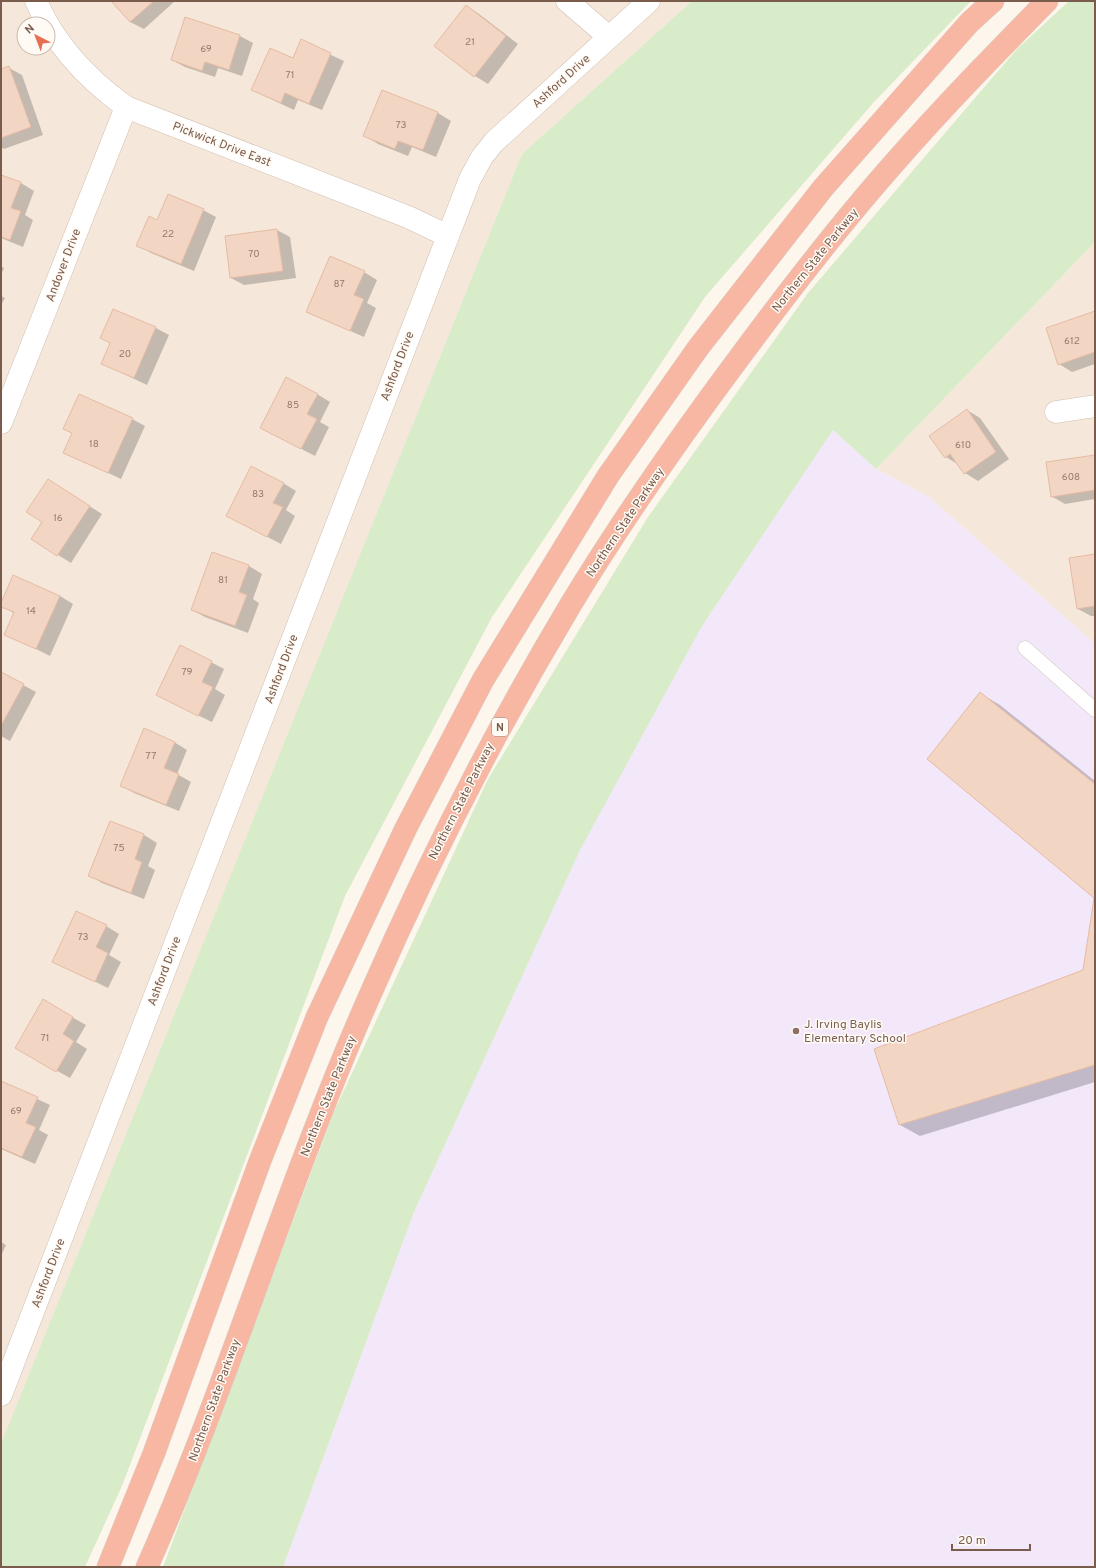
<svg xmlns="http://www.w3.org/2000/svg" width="1096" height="1568" font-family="Overpass,sans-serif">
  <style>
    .residential { fill: #f5e8da; fill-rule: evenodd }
    .education { fill: #f3e8fa }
    .green { fill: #d8ecc9 }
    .shadow { fill: #0003 }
    .building { fill: #f3d5c3; stroke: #e6bba3 }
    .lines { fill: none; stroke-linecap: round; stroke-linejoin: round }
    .lane-casing { stroke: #d1beb0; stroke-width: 15 }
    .street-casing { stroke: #d1beb0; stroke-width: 23 }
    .highway-casing { stroke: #dad1cd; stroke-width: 23 }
    .lane { stroke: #fff; stroke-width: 14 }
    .street { stroke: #fff; stroke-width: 22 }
    .highway { stroke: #f7b7a3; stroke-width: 22 }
    .education-dot { fill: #8d6e63; stroke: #fffaf3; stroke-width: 1.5 }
    .labels { text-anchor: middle; stroke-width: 3; stroke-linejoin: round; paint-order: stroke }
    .number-label { font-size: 10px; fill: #987a6a }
    .shield { fill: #fffaf3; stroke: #a28b7f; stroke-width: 1 }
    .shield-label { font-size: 11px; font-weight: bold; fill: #7a5c4d }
    .street-label { font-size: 12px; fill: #7a5c4d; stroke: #fffaf3 }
    .education-label { font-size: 12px; fill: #785e54; stroke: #fffaf3; text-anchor: start }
  </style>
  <rect width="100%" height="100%" fill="#fdf6ec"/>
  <g class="residential">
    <path d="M1,1H692L522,154L1,1468ZM24,24H48V48H24Z"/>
    <polygon points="1095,242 1095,644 929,497 876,469"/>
  </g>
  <polygon class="education" points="833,430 876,469 929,497 1095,644 1095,1567 283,1567 414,1212 580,849 702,626"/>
  <g class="green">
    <polygon points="692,1 971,1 874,102 705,297 492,617 345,896 122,1486 85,1567 1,1567 1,1444 522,154"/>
    <polygon points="1069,1 1095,1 1095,242 876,469 833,430 702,626 580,850 414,1212 283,1567 163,1567 333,1114 488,779 648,517 808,293 1017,49"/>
  </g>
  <g class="shadow">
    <polygon points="112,1 175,1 144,29 130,22"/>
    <polygon points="466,6 479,14 518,44 488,84 475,76 435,46"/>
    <polygon points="186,18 240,36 253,43 242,76 218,68 215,77 185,67 172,60"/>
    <polygon points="301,41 344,61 322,110 298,100 294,110 252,90 293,59"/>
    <polygon points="9,68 22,75 43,135 4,149 1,147 1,70"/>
    <polygon points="382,92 438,113 451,121 436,157 412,147 408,156 378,144 365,136"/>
    <polygon points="1,176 21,183 34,191 25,215 33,220 23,247 1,238"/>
    <polygon points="203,210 216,217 194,271 151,253 138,245 158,221"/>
    <polygon points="277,230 290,237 296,278 244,285 231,278 226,236"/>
    <polygon points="1,266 4,268 1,275"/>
    <polygon points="364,272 377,280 367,303 376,308 364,337 307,312"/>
    <polygon points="1,296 5,298 1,305"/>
    <polygon points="1095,312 1095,364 1072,372 1059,364"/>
    <polygon points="156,328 169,335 147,385 103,364 111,344"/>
    <polygon points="317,394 330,402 320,422 329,427 315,456 261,428"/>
    <polygon points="967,410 980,418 1009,459 978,481 965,473 959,465 946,457"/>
    <polygon points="132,419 145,426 121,479 64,452 73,433"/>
    <polygon points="1095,456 1095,499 1065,504 1051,496"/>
    <polygon points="283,483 296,491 286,510 295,516 281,544 227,516"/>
    <polygon points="61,488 102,514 71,563 32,539"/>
    <polygon points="213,553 249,566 262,574 253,599 259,603 248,633 205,617 192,610"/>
    <polygon points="1095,555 1095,616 1091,616 1078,609"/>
    <polygon points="60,596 73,604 50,656 6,634 15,614 1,605"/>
    <polygon points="211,662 224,669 215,689 225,695 212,722 170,702"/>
    <polygon points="1,673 36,692 10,741 1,736"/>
    <polygon points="981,694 1000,705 1095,781 1095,897"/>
    <polygon points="174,742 187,750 177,774 191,782 179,811 134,793 121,785"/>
    <polygon points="110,822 144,835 157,843 148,866 155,870 144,899 102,883 89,875"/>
    <polygon points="1095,899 1095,1082 920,1136 900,1125 1084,970"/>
    <polygon points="106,926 119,934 109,955 121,962 108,988 53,961"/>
    <polygon points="43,1001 86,1025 76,1042 87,1049 70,1078 16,1048"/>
    <polygon points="1,1082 50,1105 39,1130 48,1135 35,1164 1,1149"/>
    <polygon points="1,1242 6,1245 1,1256"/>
  </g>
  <g class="building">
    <polygon points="111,1 154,1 130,22"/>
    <polygon points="466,5 506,36 474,77 434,46"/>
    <polygon points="185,17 240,35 229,70 205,62 202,71 171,60"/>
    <polygon points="301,39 331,53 309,104 285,93 281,103 251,90 270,48 293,58"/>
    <polygon points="9,66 31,127 1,138 1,69"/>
    <polygon points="382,90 438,112 423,150 398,141 395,149 363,136"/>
    <polygon points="1,175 21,182 11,208 21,211 10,240 1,237"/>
    <polygon points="168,194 204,209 181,264 136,246 149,216 157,220"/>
    <polygon points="277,229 283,271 230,278 225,236"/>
    <polygon points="330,256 365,271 354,295 364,299 350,331 306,312"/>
    <polygon points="113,309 156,327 134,378 101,364 110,343 100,338"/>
    <polygon points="1095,311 1095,352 1058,365 1046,328"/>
    <polygon points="286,377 318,394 307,414 317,419 301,449 260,428"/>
    <polygon points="79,394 133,418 108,473 63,453 72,433 63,429"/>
    <polygon points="967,409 996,452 964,474 950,454 945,458 929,436"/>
    <polygon points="1095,455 1095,490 1051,497 1046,462"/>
    <polygon points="251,466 284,483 273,503 283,507 267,537 226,516"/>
    <polygon points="48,479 90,506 57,556 31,539 42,522 26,512"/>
    <polygon points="212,552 249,565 239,592 247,595 235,626 191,610"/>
    <polygon points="1095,554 1095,606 1077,609 1069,558"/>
    <polygon points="13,575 60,596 36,649 4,635 14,612 1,607 1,603"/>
    <polygon points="180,645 212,661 202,682 213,687 198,716 156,695"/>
    <polygon points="1,672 24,684 1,726"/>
    <polygon points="980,692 1095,784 1095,1065 899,1125 874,1049 1083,970 1094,898 927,759"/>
    <polygon points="144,728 175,742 164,768 179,774 166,805 120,786"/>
    <polygon points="110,821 144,834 135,859 142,862 131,893 88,876"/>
    <polygon points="76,911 107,925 96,947 108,953 95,982 52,962"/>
    <polygon points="43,999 73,1017 63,1034 74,1041 56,1072 15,1048"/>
    <polygon points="1,1081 38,1097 26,1123 36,1127 22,1157 1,1148"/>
  </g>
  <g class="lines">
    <g class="lane-casing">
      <polyline id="lane" points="1025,648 1095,710"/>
    </g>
    <g class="street-casing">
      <g id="street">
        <path d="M36,1C55,45 87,79 126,107L408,217L448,236"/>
        <polyline points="567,1 609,37"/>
        <polyline points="1056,412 1095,406"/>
        <polyline points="1,423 126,107"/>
        <polyline points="1,1395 470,179 482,157 494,142 649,1"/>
      </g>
    </g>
    <g class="highway-casing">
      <g id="highway">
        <polyline points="108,1567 154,1453 260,1161 317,1017 406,828 483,680 608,476 698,348 823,188 969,23 993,1"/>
        <path d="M147,1567C230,1380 287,1182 370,995C429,859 495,731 571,604C622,520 678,440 736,362C787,293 839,225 896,161C944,106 996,53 1047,1"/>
      </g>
    </g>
    <use href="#lane" class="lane"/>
    <use href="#street" class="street"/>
    <use href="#highway" class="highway"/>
  </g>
  <circle class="education-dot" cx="796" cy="1031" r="4"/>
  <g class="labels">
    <g class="number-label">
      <text x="470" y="45">21</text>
      <text x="206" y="52">69</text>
      <text x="290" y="78">71</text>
      <text x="401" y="128">73</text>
      <text x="168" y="237">22</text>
      <text x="254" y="257">70</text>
      <text x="339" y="287">87</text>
      <text x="1072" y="344">612</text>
      <text x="125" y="357">20</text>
      <text x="293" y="408">85</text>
      <text x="94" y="447">18</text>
      <text x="963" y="448">610</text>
      <text x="1071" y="480">608</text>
      <text x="258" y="497">83</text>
      <text x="58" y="521">16</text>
      <text x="223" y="583">81</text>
      <text x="31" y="614">14</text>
      <text x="187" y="675">79</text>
      <text x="151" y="759">77</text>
      <text x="119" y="851">75</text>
      <text x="83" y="940">73</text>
      <text x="45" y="1041">71</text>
      <text x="16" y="1114">69</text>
    </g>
    <rect class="shield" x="492" y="718" width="16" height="18" rx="3"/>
    <g class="shield-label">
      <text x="500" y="731">N</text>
    </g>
    <g class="street-label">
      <text transform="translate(561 81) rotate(-42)" y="4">Ashford Drive</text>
      <text transform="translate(222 144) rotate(21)" y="4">Pickwick Drive East</text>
      <text transform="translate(815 260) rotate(-51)" y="4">Northern State Parkway</text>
      <text transform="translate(63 265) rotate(-69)" y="4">Andover Drive</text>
      <text transform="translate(397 366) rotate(-69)" y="4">Ashford Drive</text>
      <text transform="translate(625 522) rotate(-56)" y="4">Northern State Parkway</text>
      <text transform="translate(281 669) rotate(-69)" y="4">Ashford Drive</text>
      <text transform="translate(461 801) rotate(-63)" y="4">Northern State Parkway</text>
      <text transform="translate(164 971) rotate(-69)" y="4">Ashford Drive</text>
      <text transform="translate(328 1096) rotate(-68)" y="4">Northern State Parkway</text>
      <text transform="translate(48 1273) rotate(-69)" y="4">Ashford Drive</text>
      <text transform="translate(214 1400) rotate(-70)" y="4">Northern State Parkway</text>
    </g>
    <g class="education-label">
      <text x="804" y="1028">J. Irving Baylis<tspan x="804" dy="14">Elementary School</tspan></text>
    </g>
  </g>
  <rect width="1096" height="1568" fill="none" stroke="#7a5c4d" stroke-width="4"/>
  <g transform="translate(36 36) rotate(318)"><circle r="19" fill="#fffaf3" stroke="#cabbb1"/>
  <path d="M0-3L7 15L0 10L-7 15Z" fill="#e76f51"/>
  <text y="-6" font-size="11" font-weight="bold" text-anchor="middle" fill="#7a5c4d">N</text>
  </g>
  <path d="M952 1544v6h78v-6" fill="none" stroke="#7a5c4d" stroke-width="2"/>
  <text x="958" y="1544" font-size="12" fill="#7a5c4d" stroke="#fffaf3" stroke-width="3" paint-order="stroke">20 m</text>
</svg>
